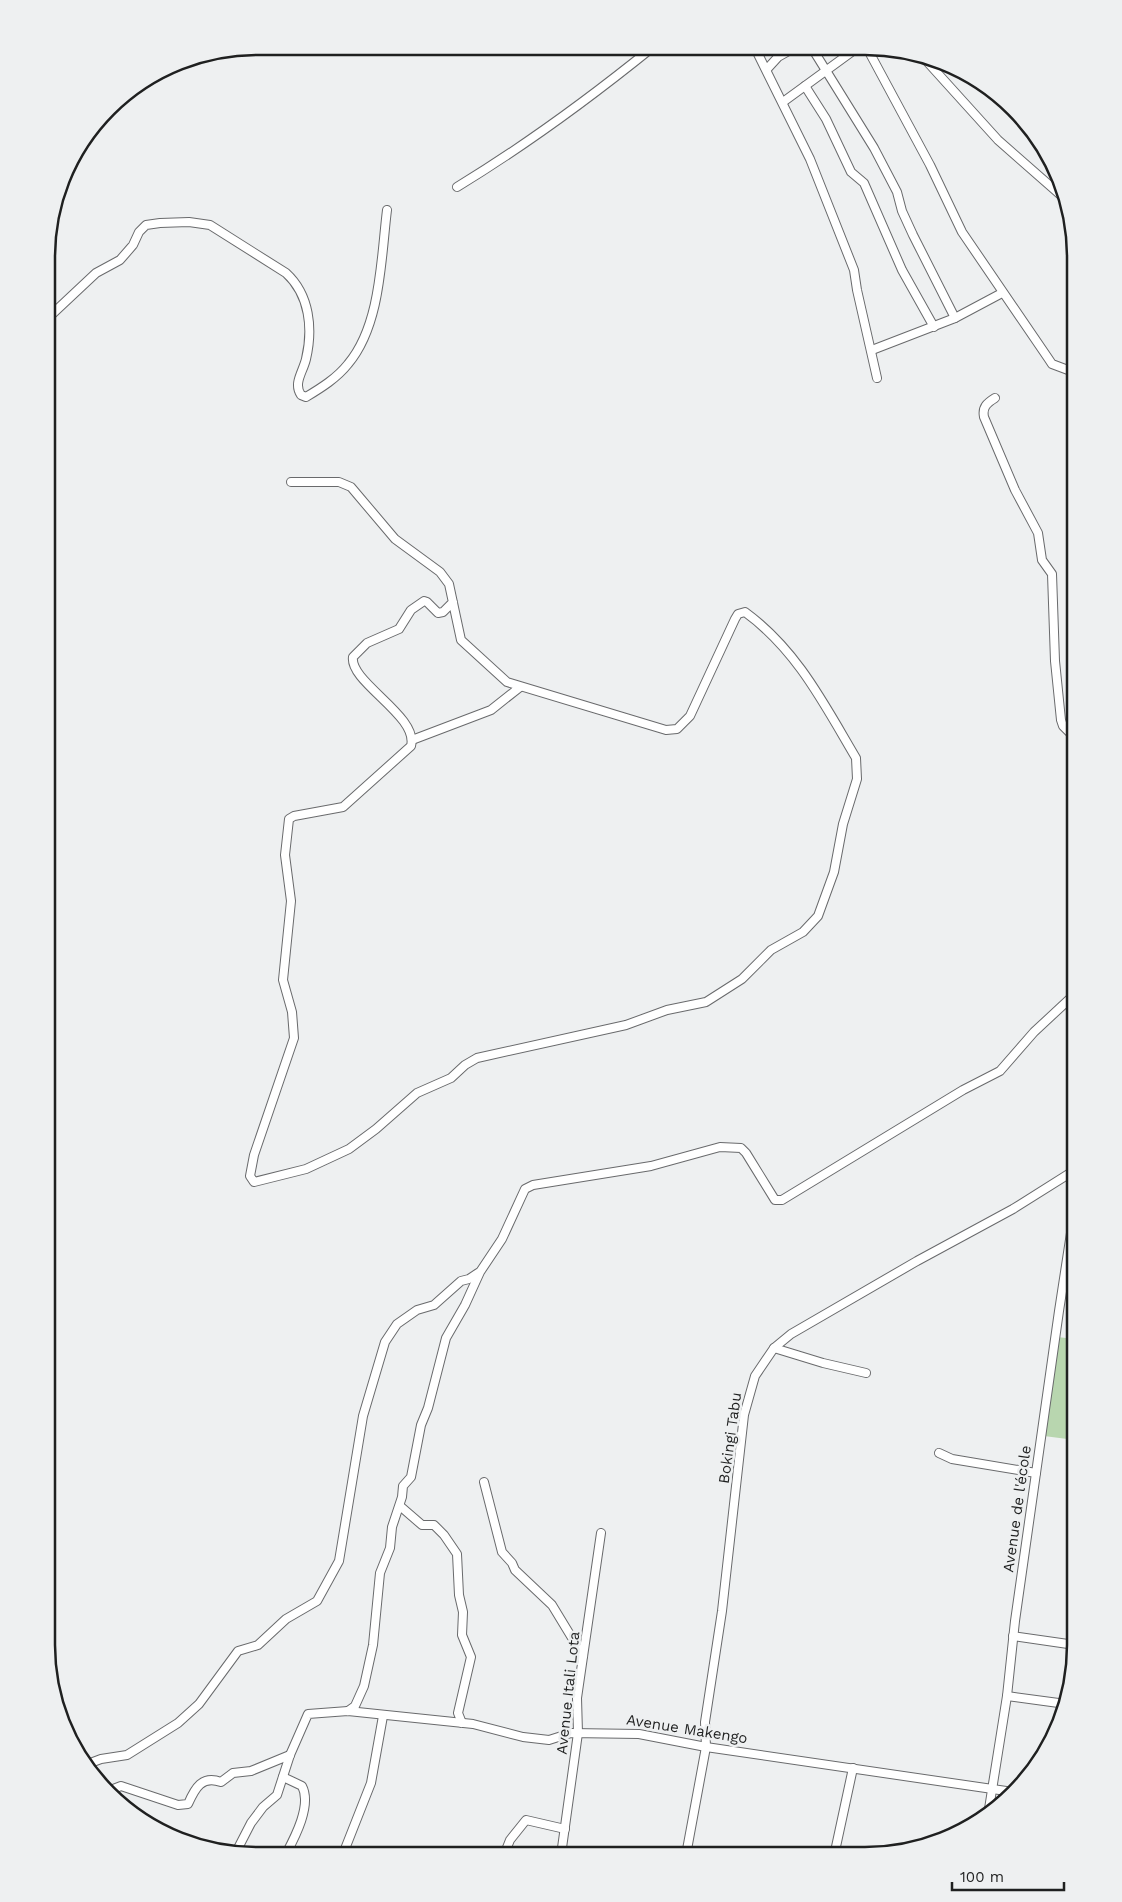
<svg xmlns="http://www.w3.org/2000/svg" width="1122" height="1902" font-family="'Work Sans',sans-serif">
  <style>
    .green { fill: #b8d6af }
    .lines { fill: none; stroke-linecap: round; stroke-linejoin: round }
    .street-casing { stroke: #696a6c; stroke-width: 10 }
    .street { stroke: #fff; stroke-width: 8 }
    .labels { text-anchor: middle; stroke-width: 5; stroke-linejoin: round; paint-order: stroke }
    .street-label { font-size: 15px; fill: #1f2020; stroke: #eef0f1 }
    .rim { fill: none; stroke: #1f2020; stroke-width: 2.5 }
  </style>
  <rect width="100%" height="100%" fill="#eef0f1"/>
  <polygon class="green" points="1057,1337 1075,1339 1075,1440 1044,1436"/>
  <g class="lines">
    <g class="street-casing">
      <g id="street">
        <polyline points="755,48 810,159 854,270 857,290 877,378"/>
        <polyline points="812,48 874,148 897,192 902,211 913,235 955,318"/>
        <polyline points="867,48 930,165 962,232 1048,358 1052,364 1076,373"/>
        <polyline points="922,56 998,140 1064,198"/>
        <polyline points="767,69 778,57 794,48"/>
        <polyline points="805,86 826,119 851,172 864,183 902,270 934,327"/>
        <polyline points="783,102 857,48"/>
        <path d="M457,187C526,145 590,98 653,47"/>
        <path d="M48,318L96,273L120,260L133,245L139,232L146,225L160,223L189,222L210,225L286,273C310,295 313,329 306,359C303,372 293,383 301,395L306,397C321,388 337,378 348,364C381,325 381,258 387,210"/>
        <polyline points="872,350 955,318 1002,293"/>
        <path d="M995,398C987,403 982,407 984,417L1015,490L1038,533L1042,560L1052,574L1055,661L1061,720L1063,726L1076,739"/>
        <path d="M291,482H339L351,487L395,539L440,572L449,584L461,640L507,682L666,730L677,729L690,716L735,619L738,614L745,612C797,650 824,704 856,758L857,779L843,824L834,872L818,916L803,932L771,950L742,979L706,1002L667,1010L626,1025L477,1058L465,1065L451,1078L417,1093L376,1129L349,1149L306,1169L254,1182L250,1176L254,1155L294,1038L292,1012L283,980L291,901L285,855L289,819L294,816L343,807L411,746C419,716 349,682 353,657L367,643L399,629L411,610L424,601L427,602L438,613L443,612L453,602"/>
        <polyline points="412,740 491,710 520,687"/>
        <polyline points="774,1348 823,1363 866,1373"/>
        <polyline points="939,1453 952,1459 1036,1473"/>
        <polyline points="484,1482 502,1552 512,1563 515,1570 552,1605 583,1656"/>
        <polyline points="400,1506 422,1525 434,1525 444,1535 457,1554 459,1595 463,1612 462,1635 471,1657 458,1713 462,1723"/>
        <polyline points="1013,1636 1075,1645"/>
        <polyline points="1007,1696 1066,1704"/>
        <polyline points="348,1711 355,1706 364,1686 373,1645 380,1573 390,1548 392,1527 402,1497 403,1486 411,1477 421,1425 428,1408 446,1338 465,1305 480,1272 502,1239 525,1189 533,1185 651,1166 720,1147 741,1148 746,1153 775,1200 782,1200 963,1090 1000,1071 1034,1032 1076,993"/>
        <polyline points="85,1765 101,1759 127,1755 178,1723 199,1704 238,1651 258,1645 286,1619 317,1601 339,1561 363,1416 385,1342 397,1324 417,1310 434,1305 461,1281 469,1279 478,1273"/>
        <path d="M283,1777L302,1786C312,1805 295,1837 286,1854"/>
        <path d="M108,1791L121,1786L178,1805L188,1804C195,1788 202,1775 221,1782L233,1773L251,1771L290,1755"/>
        <polyline points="988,1815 1007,1696 1015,1621 1059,1311 1075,1207"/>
        <polyline points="235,1854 251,1823 263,1807 277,1795 290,1755 308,1714 348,1711 473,1724 523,1737 549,1740 571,1733 639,1734 706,1747 1013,1792"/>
        <polyline points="343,1854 371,1783 383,1716"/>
        <polyline points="504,1855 510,1840 526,1820 565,1829"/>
        <polyline points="561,1855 578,1733 577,1698 601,1533"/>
        <polyline points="686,1855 706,1747 705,1722 722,1611 744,1415 755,1376 774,1348 791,1334 917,1261 1013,1209 1075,1170"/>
        <polyline points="834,1856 853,1768"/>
      </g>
    </g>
    <use href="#street" class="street"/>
  </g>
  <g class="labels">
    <g class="street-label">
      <text transform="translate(730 1438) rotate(-82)" y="5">Bokingi Tabu</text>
      <text transform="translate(1017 1509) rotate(-82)" y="5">Avenue de l'école</text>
      <text transform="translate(568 1693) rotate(-84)" y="5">Avenue Itali Lota</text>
      <text transform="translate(687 1729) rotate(9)" y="5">Avenue Makengo</text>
    </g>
  </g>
  <path d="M0 0H1122V1902H0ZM257 55H865A202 202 0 0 1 1067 257V1645A202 202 0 0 1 865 1847H257A202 202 0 0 1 55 1645V257A202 202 0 0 1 257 55Z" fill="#eef0f1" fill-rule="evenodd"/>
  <path class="rim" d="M257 55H865A202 202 0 0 1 1067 257V1645A202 202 0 0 1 865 1847H257A202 202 0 0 1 55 1645V257A202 202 0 0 1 257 55Z"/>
  <path d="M952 1882v8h112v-8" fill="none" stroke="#1f2020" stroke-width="2.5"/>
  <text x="960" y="1882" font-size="15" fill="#1f2020" stroke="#eef0f1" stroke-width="4" paint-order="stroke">100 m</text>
</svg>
